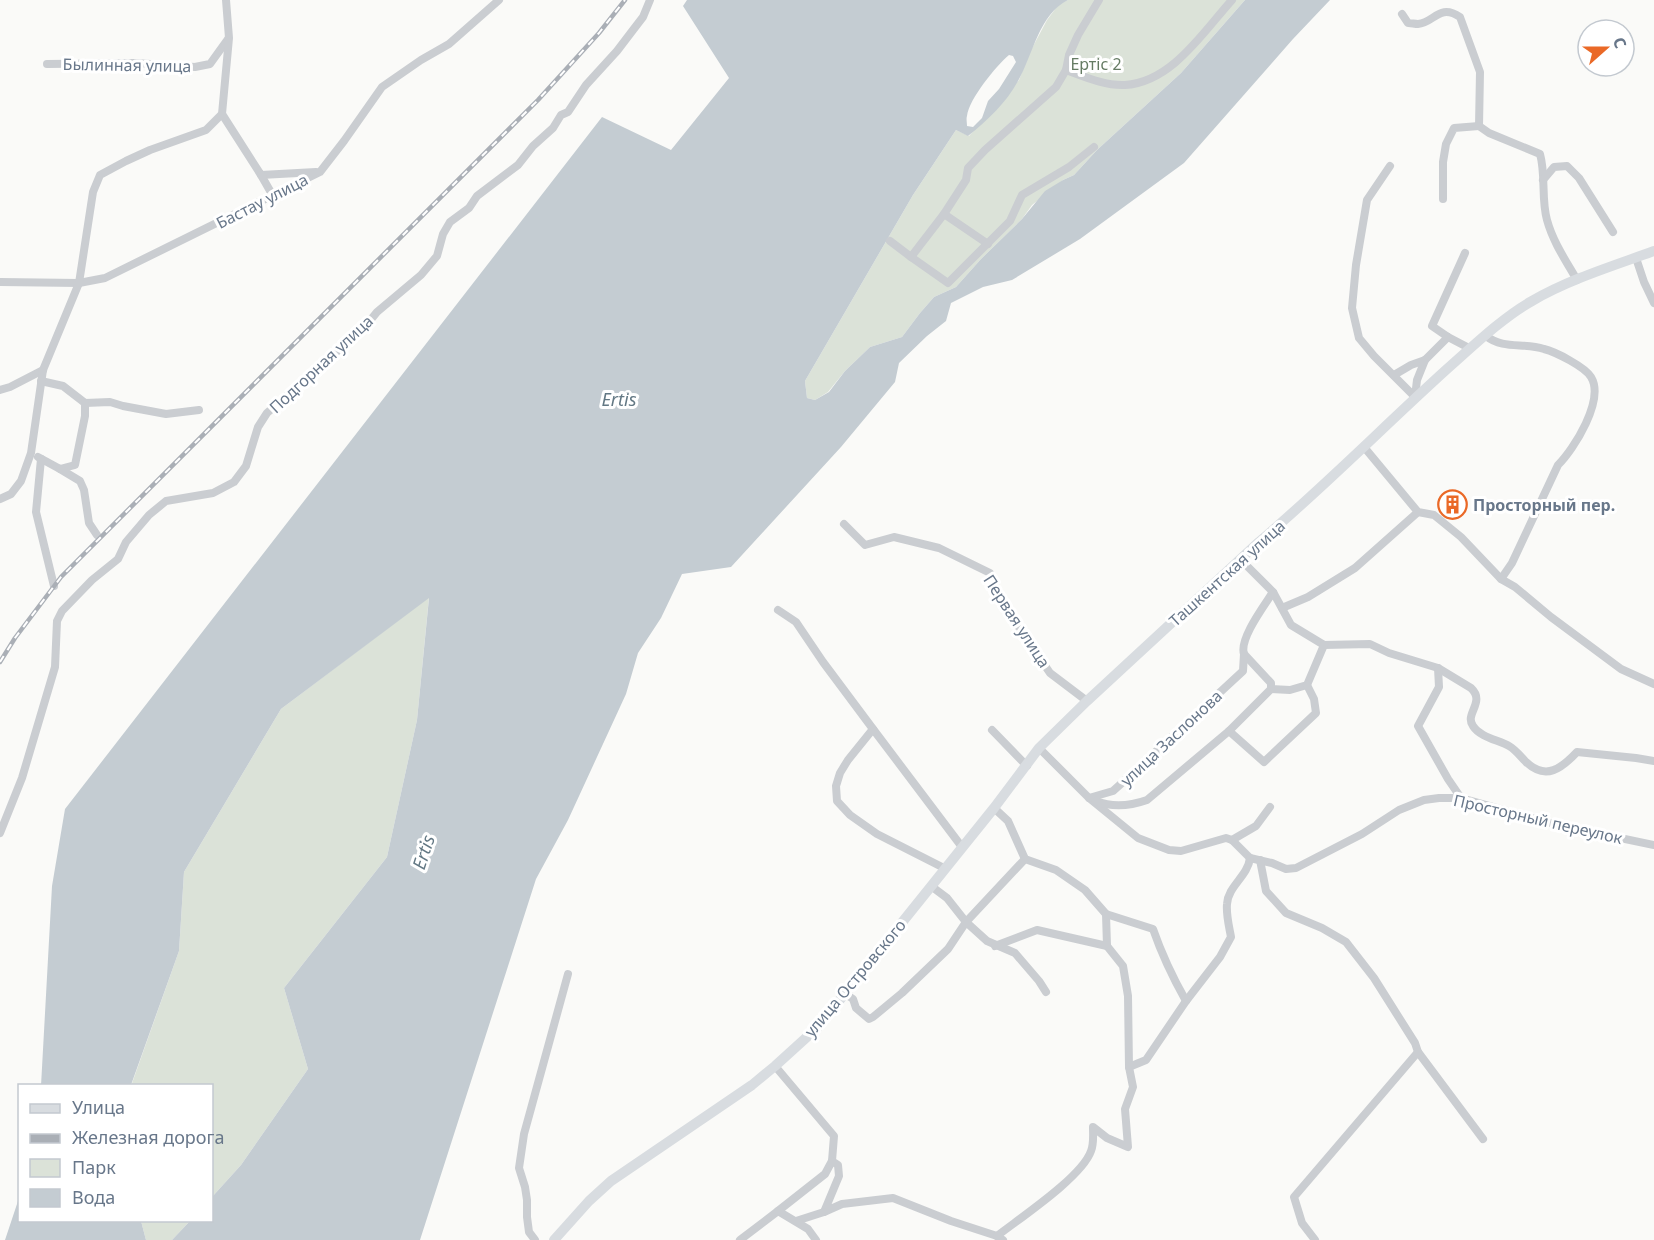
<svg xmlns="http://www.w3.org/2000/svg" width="1654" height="1240" viewBox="0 0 1654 1240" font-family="'Noto Sans',sans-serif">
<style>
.green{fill:#dbe2d8}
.water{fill:#c4ccd2;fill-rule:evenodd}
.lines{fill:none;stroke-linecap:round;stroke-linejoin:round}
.minor{stroke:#cacdd1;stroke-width:8}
.major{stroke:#d8dce0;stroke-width:10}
.rail-casing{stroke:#aaafb6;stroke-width:4.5}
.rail{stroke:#fff;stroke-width:2;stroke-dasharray:7;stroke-linecap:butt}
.labels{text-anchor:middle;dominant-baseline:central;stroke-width:6;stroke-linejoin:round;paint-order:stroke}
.park-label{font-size:16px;fill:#657b63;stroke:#fff}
.street-label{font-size:16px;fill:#68778a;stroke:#fff}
.poi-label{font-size:16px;font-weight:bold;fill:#68778a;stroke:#fff;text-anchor:start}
.water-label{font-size:18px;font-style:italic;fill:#637884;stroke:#fff}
</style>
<rect width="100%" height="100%" fill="#fafaf8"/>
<g class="green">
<polygon points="1068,0 1245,0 1181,73 1097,150 1074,175 1063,180 1032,205 1022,219 981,259 956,287 934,297 920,313 902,337 870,347 845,371 828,392 815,400 807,398 805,381 913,195 956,130 969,136 1019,80 1030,52 1047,20 1059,4"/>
<polygon points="429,597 417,720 387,857 284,988 308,1069 241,1165 212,1197 212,1086 131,1086 179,951 184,872 281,709"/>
<polygon points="141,1221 190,1221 172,1240 146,1240"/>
</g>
<g class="water">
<path d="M687,0h381c-29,14 -35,55 -50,81 -12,22 -30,39 -50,55l-12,-6 -43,65 -108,186 2,17 8,2 14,-8 16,-21 25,-24 32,-10 18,-24 14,-16 22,-10 25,-28 41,-40 23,-28 18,-11 11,-5 23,-25 84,-77 64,-73h85l-37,39 -109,124 -104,76 -68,41 -29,7 -32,16 -5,18 -19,15 -28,27 -4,19 -54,65 -110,120 -49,7 -21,44 -23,35 -12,41 -58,126 -32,59 -116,361h-248l18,-19 22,-1v-23l29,-32 67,-96 -24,-81 103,-131 30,-137 12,-122 -148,111 -97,163 -5,79 -48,134 -90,1 11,-200 13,-77 537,-692 69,33 58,-72 -46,-72zM1009,55l4,1 3,6 -17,27 -11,12 -6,17 -9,9 -6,-1c0,-4 -1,-7 0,-10 2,-17 29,-50 42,-61z"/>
<polygon points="19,1198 20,1220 141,1221 146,1240 5,1240"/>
</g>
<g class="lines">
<g class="minor">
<path d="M1402,14l6,9c3,0 7,1 10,1 16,-1 21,-21 42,-7l20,55 -1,54 10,7 51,21c6,21 1,45 7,66 6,22 19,41 30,60"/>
<polyline points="47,64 135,63 195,67 210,64 228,39"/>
<path d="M1066,70c19,7 39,16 59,15 47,-3 78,-53 107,-85"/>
<polyline points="222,114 261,175 316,172"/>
<polyline points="1390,166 1367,200 1356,265 1352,308 1359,338 1374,356 1415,397"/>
<polyline points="261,175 273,196"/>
<polyline points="1543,180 1554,167 1567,166 1579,178 1613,232"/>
<polyline points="1443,199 1443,162 1446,144 1454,128 1479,126"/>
<polyline points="944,214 988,244"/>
<polyline points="890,241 911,257 944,214 966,180 968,168 985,150 1056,87 1066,70 1069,55 1078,35 1099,0"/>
<polyline points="1465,253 1432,326 1448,337 1469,348"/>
<polyline points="911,257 948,283 1010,221 1022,195 1069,167 1094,147"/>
<polyline points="1636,258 1644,282 1654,303"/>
<polyline points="0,282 79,283 105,278 320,172 344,141 382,87 421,60 449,44 499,0"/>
<path d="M1486,336c18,14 37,6 58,13 12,3 41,18 47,28 14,23 -17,72 -33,88l-46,98 -11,16"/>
<polyline points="1394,375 1411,365 1425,360 1448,337"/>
<polyline points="41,381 63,386 85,403 110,402 123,406 166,414 199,410"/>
<polyline points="0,390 10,387 43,370"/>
<polyline points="1415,397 1417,380 1425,360"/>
<polyline points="1364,447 1418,512 1434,515 1461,537 1501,579 1515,587 1551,617 1621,669 1654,684"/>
<polyline points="38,457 60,469 75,465 85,416 85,403"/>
<polyline points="41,459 36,512 54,586"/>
<polyline points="60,469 80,481 84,490 89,523 97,535"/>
<polyline points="0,499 11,494 21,481 31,453 43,370 79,283 93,192 100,175 126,161 150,150 206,130 222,114 229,38 226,0"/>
<polyline points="844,524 865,545 894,537 939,548 990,573 1004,606 1050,673 1087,701"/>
<path d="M1241,560l32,32 18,33 33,20 46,-1 19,9 49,15 33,20c15,14 -7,26 2,38 7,11 25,14 36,20 7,4 12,11 17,16 20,19 36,6 51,-10l59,6 18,3"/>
<path d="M1273,592c-9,14 -34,47 -29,62l27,29v6l19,1 17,-5 17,-40"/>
<polyline points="1282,608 1308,597 1355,568 1418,512"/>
<polyline points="778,610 796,622 823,662 873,729 962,847"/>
<polyline points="1438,668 1439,687 1418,726 1448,779 1461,798"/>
<polyline points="873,729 848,760 840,773 836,786 837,801 850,815 877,834 944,868"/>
<polyline points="992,730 1027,766"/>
<polyline points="1229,731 1264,762 1316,713 1314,699 1307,685"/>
<polyline points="1039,748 1089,798 1138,838 1169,850 1181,851 1226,838 1232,840 1250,858 1272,863 1286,869 1296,868 1362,834 1399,810 1424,800 1439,798 1461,798 1558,825 1654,845"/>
<polyline points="1089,798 1113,791 1123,782 1243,671 1244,654"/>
<path d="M1096,801c17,7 34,5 51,-1l82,-69 42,-42"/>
<polyline points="994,808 1008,821 1025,859 1056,870 1085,890 1106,914 1107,946 1123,966 1128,996 1129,1067"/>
<polyline points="0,833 22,778 55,667 57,621 62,611 92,580 118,559 126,542 149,515 166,501 213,493 234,482 246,466 258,427 267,413 364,328 377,312 421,275 437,256 443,234 450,222 469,208 477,196 518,165 533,146 553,128 561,115 568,112 586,85 617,51 633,30 643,17 650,0"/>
<polyline points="1232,840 1256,826 1270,807"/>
<polyline points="1260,860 1266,891 1286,913 1322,928 1346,942 1374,978 1415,1043 1418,1052 1483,1139"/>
<polyline points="931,886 947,898 966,922 987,941 1015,953 1039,981 1046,992"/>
<path d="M1106,914l47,15c9,26 20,49 33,72"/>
<polyline points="995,946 1037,930 1107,946"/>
<polyline points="844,993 853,999 856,1008 869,1019 873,1017 902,993 948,949 966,922 1025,859"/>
<polyline points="775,1066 834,1136 832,1161 838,1165 839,1176 824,1212 842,1204 893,1198 951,1221 997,1236 1003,1240"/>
<polyline points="778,1211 825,1174 832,1161"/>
<polyline points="796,1221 824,1212"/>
<path d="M997,1236c23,-18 85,-59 94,-85 3,-7 2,-16 2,-24l14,11 21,9 -3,-38 8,-22 -4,-20 17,-7 40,-59 34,-44 11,-20c-2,-11 -5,-22 -4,-33 1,-18 21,-28 23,-46"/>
<polyline points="535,1240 529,1232 527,1217 527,1200 525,1187 519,1168 524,1134 568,974"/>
<polyline points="740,1240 778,1211 808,1229 816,1240"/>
<polyline points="1315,1240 1302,1223 1294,1197 1418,1052"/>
</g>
<path class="major" d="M554,1240l35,-39 22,-20 141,-96 23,-19 43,-39 176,-219 45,-60 48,-47 172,-159c65,-55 125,-116 188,-173 25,-22 56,-52 85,-68 38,-22 81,-35 122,-50"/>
<defs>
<polyline id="rail" points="0,662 15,638 61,577 538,100 599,33 625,0"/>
</defs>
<use href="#rail" class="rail-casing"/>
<use href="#rail" class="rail"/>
</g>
<defs>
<symbol id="building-ring" viewBox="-11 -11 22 22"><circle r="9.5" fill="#fff" stroke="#ea6927" stroke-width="1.5"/><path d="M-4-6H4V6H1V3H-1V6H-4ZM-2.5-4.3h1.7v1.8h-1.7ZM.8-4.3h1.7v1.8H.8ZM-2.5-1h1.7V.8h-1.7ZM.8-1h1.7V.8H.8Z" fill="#ea6927"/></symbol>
</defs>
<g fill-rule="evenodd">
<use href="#building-ring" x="1436" y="488" width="33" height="33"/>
</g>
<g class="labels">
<g class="park-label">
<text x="1096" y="64">Ертіс 2</text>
</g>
<g class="street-label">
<text transform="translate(127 65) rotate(1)">Былинная улица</text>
<text transform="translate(262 201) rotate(-27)">Бастау улица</text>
<text transform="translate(321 364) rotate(-43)">Подгорная улица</text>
<text transform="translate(1227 573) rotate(-42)">Ташкентская улица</text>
<text transform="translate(1017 621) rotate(57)">Первая улица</text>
<text transform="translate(1171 738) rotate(-43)">улица Заслонова</text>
<text transform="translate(1538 819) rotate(13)">Просторный переулок</text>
<text transform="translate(855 978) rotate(-50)">улица Островского</text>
</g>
<g class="poi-label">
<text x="1473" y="505">Просторный пер.</text>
</g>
<g class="water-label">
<text x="619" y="399">Ertis</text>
<text transform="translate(423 852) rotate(-72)">Ertis</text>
</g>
</g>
<rect x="18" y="1084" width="195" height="138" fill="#ffffff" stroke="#c3c9d0" stroke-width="1.5"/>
<rect x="30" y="1104" width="30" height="9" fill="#d8dce0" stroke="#c3c9d0" stroke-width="1.5"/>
<text x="72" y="1114" font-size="18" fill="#68778a">Улица</text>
<rect x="30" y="1134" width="30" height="9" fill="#aaafb6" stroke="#c3c9d0" stroke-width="1.5"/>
<text x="72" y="1144" font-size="18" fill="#68778a">Железная дорога</text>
<rect x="30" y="1159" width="30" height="18" fill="#dbe2d8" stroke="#c3c9d0" stroke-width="1.5"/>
<text x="72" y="1174" font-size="18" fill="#68778a">Парк</text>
<rect x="30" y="1189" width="30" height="18" fill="#c4ccd2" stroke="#c3c9d0" stroke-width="1.5"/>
<text x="72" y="1204" font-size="18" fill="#68778a">Вода</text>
<g transform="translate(1606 48) rotate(69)"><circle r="28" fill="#ffffff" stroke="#c3c9d0" stroke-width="1.5"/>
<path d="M0-4.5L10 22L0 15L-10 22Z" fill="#ea6927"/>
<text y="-9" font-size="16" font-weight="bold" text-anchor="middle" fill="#68778a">С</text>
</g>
</svg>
